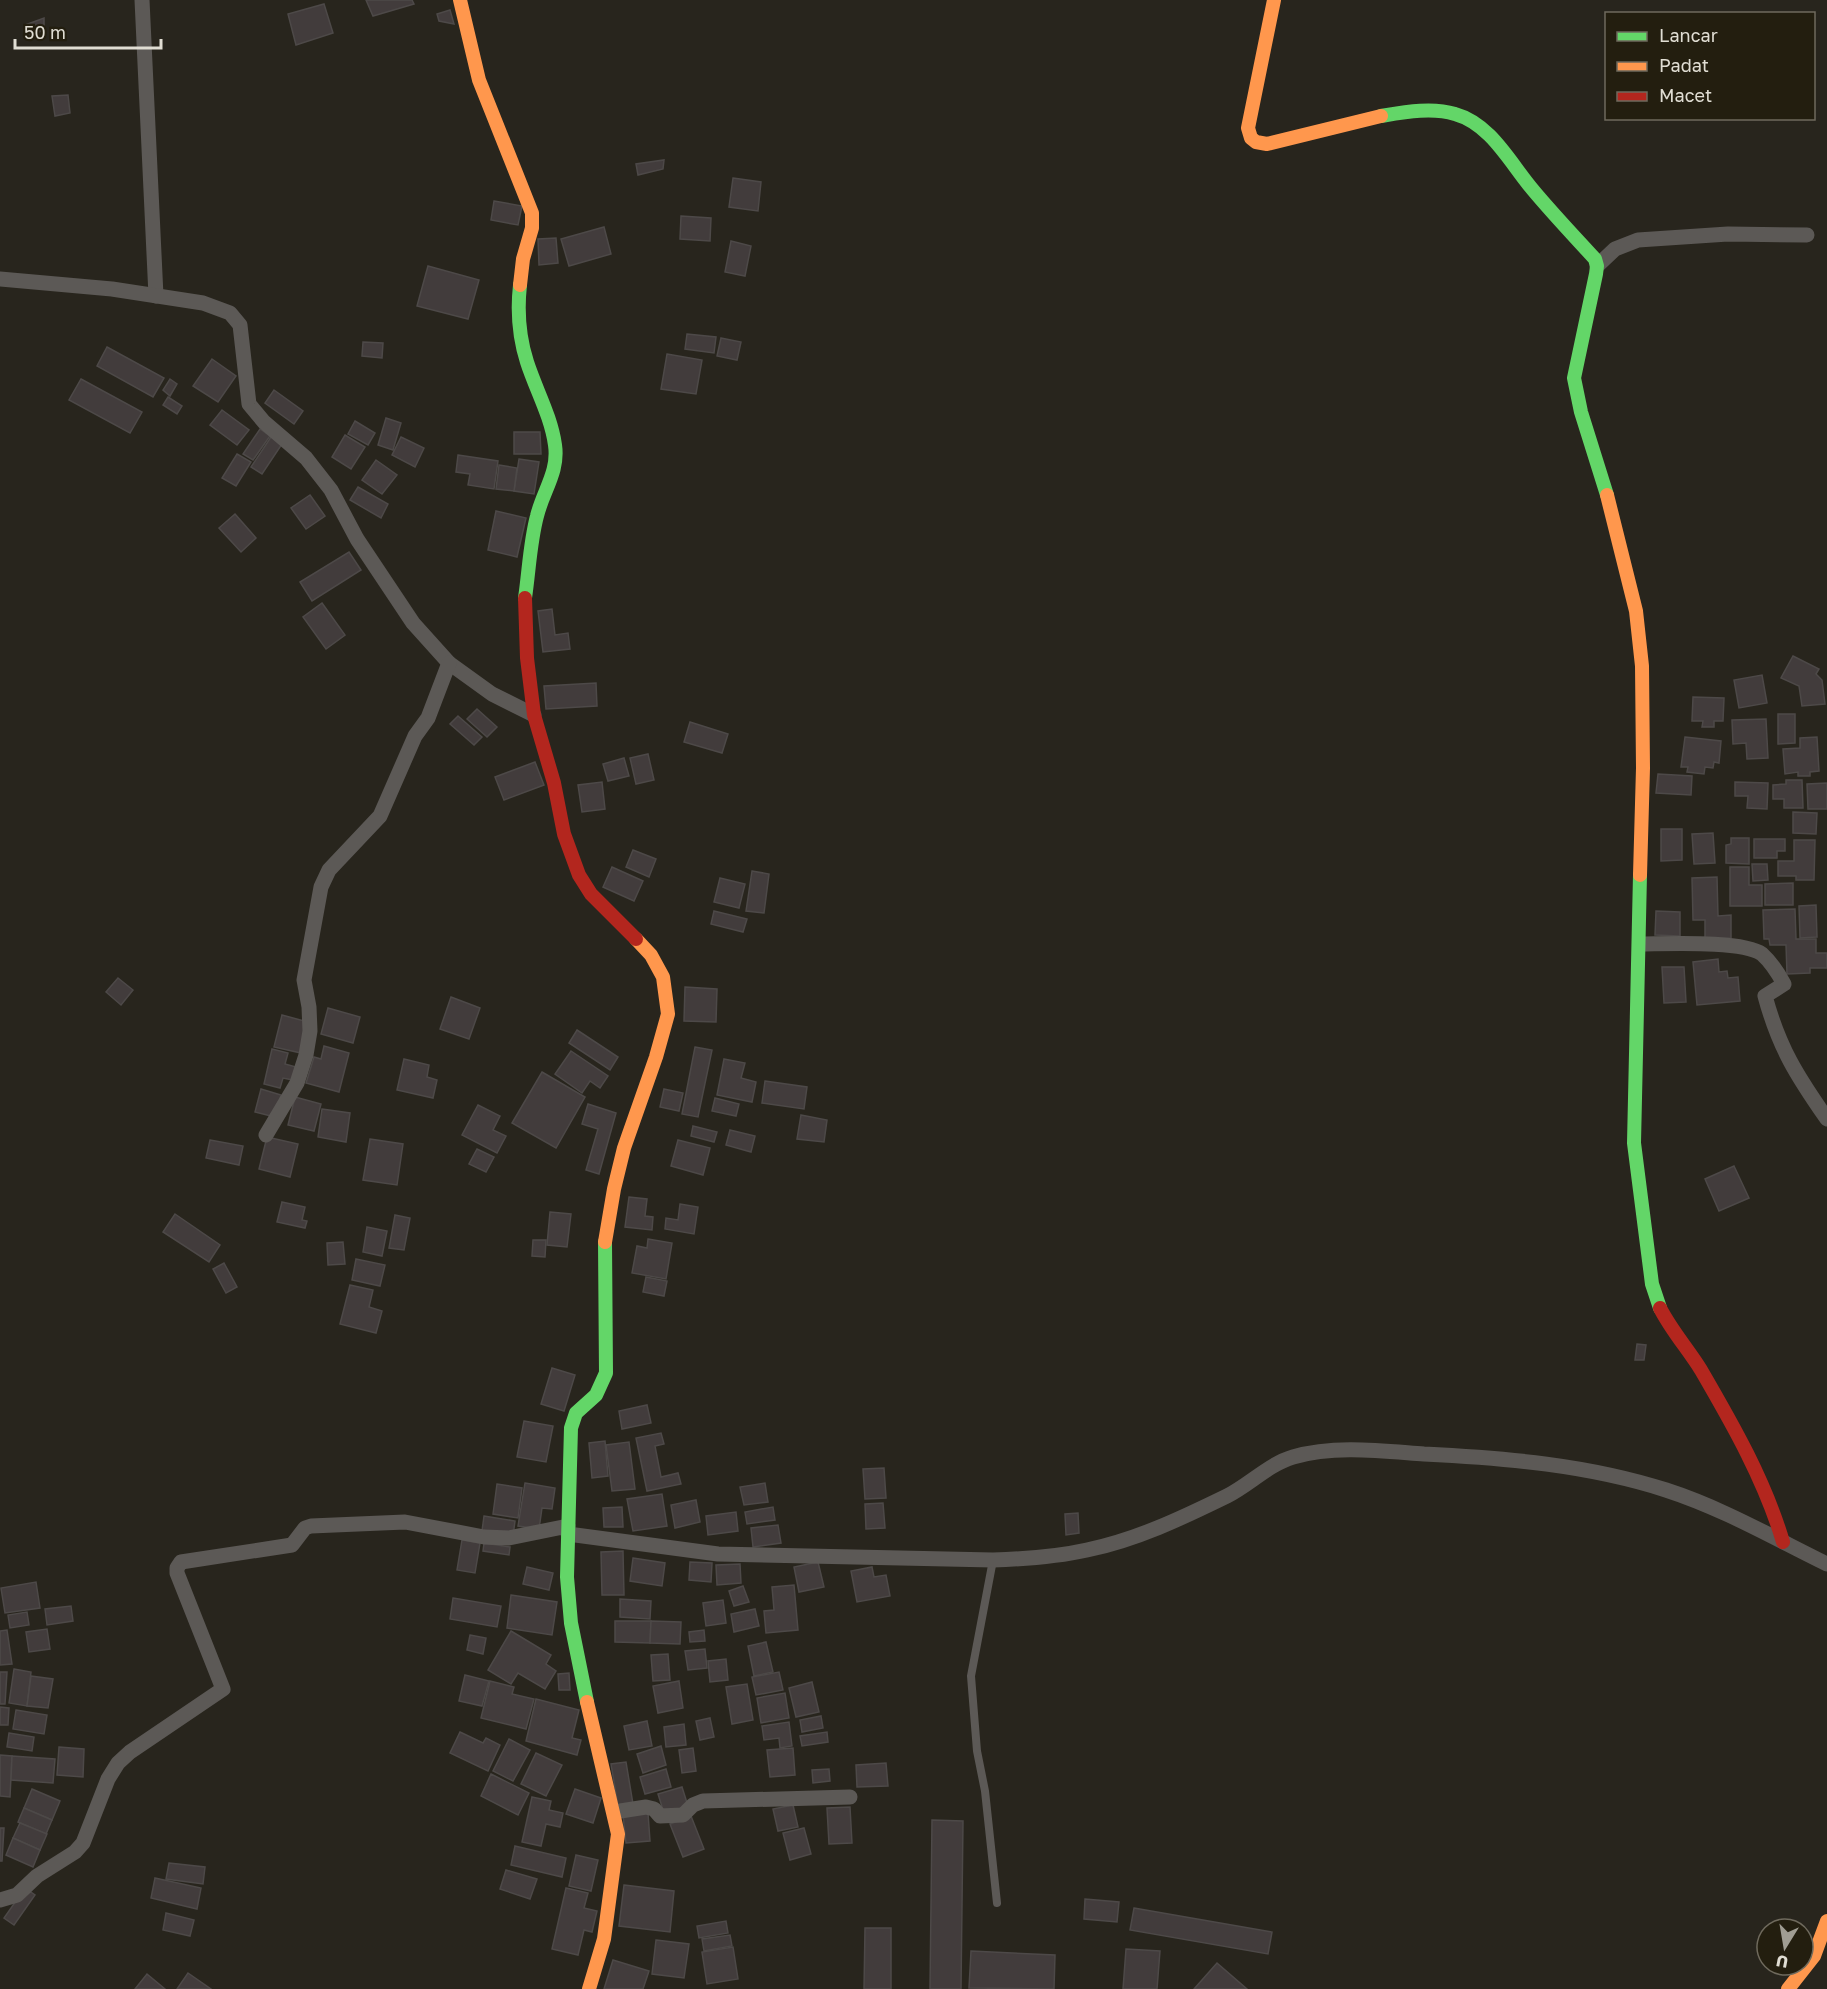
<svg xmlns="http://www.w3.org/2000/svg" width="1827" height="1989" viewBox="0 0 1827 1989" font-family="'Golos Text',sans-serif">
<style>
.building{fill:#423c3c;stroke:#4d4948;stroke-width:1.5}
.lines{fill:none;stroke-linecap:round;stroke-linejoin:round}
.lane{stroke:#5c5956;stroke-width:8}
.street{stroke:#5c5956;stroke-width:15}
.fast{stroke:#63d668;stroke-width:14}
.slow{stroke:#ff974d;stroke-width:14}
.jam{stroke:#b3261e;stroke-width:14}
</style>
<rect width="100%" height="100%" fill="#28251d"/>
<g class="building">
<polygon points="366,0 412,0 414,4 373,16"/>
<polygon points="324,4 333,33 296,45 288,14"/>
<polygon points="450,10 454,24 439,21 437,14"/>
<polygon points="44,18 44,30 29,36 25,25"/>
<polygon points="68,95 70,113 55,116 52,96"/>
<polygon points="664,160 663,169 638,175 636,164"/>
<polygon points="733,178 761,182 758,211 729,207"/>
<polygon points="494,201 522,206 518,225 491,220"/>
<polygon points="681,216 711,218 710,241 680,239"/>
<polygon points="604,227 611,254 569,266 561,239"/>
<polygon points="556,238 558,263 539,265 538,239"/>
<polygon points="731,241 751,246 745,276 725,272"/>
<polygon points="428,266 479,280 468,319 417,306"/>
<polygon points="687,334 716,337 714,353 685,349"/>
<polygon points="721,338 741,342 737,360 717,356"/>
<polygon points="363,342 383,343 382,358 362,356"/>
<polygon points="107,347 164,378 153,397 97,366"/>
<polygon points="667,354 702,360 696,394 661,389"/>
<polygon points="212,359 236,376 218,402 193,386"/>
<polygon points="81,379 142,412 130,433 69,400"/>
<polygon points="170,379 177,384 170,396 163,390"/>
<polygon points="274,390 303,411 294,424 265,403"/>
<polygon points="168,397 182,406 177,414 163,405"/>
<polygon points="222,410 249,430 237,445 210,425"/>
<polygon points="386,418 401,423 393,450 378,445"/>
<polygon points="355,421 375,433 368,445 348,434"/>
<polygon points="260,429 270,436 253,460 243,454"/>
<polygon points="514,432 540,432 541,454 514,454"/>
<polygon points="345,435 365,447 351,469 332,457"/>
<polygon points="271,437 282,444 262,474 251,467"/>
<polygon points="401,437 424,448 415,467 392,455"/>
<polygon points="237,454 251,462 236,486 222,478"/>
<polygon points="458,455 498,461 494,489 468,485 470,474 456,472"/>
<polygon points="519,459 539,462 534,494 514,491"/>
<polygon points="376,460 397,475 382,494 362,480"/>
<polygon points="499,465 517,468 514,491 496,489"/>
<polygon points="358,487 388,504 381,518 350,500"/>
<polygon points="310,495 325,516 306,529 291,508"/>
<polygon points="496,511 526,518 517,557 488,550"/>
<polygon points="235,514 256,538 241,552 219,528"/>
<polygon points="349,552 361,570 312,601 300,582"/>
<polygon points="322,603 345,635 326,649 303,617"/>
<polygon points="552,609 555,635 568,633 570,649 543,652 538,611"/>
<polygon points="1793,656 1819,669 1816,674 1822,680 1825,704 1802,706 1799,686 1781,678"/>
<polygon points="1762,675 1767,703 1739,708 1734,680"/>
<polygon points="596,683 597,706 546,709 544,686"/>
<polygon points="1693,697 1724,698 1723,721 1714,721 1714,727 1702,727 1703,721 1692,721"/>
<polygon points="477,709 497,727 487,737 467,719"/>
<polygon points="1778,714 1795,714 1795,743 1778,744"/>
<polygon points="458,716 482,737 474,745 450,724"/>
<polygon points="1766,719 1768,758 1747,759 1746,743 1733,744 1732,720"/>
<polygon points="690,722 728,734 722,753 684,742"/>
<polygon points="1685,737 1721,741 1719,763 1714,762 1713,768 1705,767 1704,774 1687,772 1688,767 1681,767"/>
<polygon points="1817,737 1819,771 1810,772 1810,776 1798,776 1798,772 1785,774 1783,749 1800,748 1800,738"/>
<polygon points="648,754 654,780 636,784 630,758"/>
<polygon points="624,758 629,776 608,781 603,764"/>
<polygon points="535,762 544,785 504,800 495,777"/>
<polygon points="1658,774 1692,776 1691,795 1656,793"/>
<polygon points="1786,780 1802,780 1803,808 1784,808 1784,799 1773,799 1773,785 1786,784"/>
<polygon points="602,782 605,809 582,812 578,785"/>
<polygon points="1735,782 1768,783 1767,809 1747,808 1748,796 1735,796"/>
<polygon points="1827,783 1827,809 1808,809 1807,784"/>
<polygon points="1793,812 1817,813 1816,834 1793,833"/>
<polygon points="1661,829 1682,829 1682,860 1661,861"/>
<polygon points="1713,833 1715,863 1694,864 1692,834"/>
<polygon points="1731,838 1749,838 1749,864 1726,863 1726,845 1731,844"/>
<polygon points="1754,839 1785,839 1785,851 1777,851 1777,858 1754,858"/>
<polygon points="1794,840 1815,840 1814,880 1796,880 1796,876 1778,876 1778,861 1794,861"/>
<polygon points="633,850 656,859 649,877 626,867"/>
<polygon points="1752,864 1767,864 1768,880 1753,881"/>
<polygon points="612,867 643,881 634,901 603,887"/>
<polygon points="1730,867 1749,867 1749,885 1762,885 1762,906 1730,906"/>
<polygon points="752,871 769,874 764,913 746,911"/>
<polygon points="1717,877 1718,916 1731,915 1731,938 1705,939 1705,920 1693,920 1692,878"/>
<polygon points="720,878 745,884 739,908 714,902"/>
<polygon points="1793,883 1793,905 1765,905 1765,884"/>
<polygon points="1816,905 1817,937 1800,938 1799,906"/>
<polygon points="1795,909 1796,939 1816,939 1816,953 1827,953 1827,968 1810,968 1810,973 1787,974 1786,945 1770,945 1769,939 1764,939 1763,910"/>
<polygon points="714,911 747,919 743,932 711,924"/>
<polygon points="1656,911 1680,912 1680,936 1655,935"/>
<polygon points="1718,959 1719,972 1727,971 1728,978 1738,977 1740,1001 1697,1005 1693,962"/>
<polygon points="1662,967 1684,967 1686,1002 1664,1003"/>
<polygon points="118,978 133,990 121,1005 106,992"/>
<polygon points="685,987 717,989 716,1022 684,1021"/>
<polygon points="451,997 480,1008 469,1039 440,1029"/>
<polygon points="328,1008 360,1017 353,1043 321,1034"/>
<polygon points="282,1015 308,1022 301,1053 274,1047"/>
<polygon points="577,1030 618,1057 610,1070 569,1043"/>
<polygon points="324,1046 349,1053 339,1092 306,1083 314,1057 321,1059"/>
<polygon points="695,1047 712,1050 698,1117 682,1114"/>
<polygon points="272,1049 288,1053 285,1064 296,1067 293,1080 283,1078 280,1088 264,1084"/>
<polygon points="571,1051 608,1076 600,1088 590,1081 582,1093 555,1074"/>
<polygon points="404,1059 429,1065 427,1077 437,1080 433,1098 397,1090"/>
<polygon points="724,1059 745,1063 741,1078 756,1082 752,1102 717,1095"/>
<polygon points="542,1072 585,1097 556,1148 512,1123"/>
<polygon points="765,1081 807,1087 804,1109 762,1103"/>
<polygon points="261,1089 281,1095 275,1117 255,1112"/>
<polygon points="664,1089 683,1093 679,1111 660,1107"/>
<polygon points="295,1097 321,1104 314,1131 288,1125"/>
<polygon points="715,1098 739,1104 736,1116 712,1111"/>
<polygon points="588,1104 616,1113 599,1174 586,1170 598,1129 582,1124"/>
<polygon points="478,1105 500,1116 493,1130 506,1136 497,1153 462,1135"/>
<polygon points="322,1109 350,1113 346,1142 318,1137"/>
<polygon points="801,1115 827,1120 824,1142 797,1139"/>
<polygon points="693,1126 717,1132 714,1142 691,1136"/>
<polygon points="730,1130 755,1136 751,1152 726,1145"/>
<polygon points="267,1137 298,1144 290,1177 259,1169"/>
<polygon points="370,1139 403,1144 397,1185 363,1180"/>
<polygon points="210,1140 243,1146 239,1165 206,1158"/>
<polygon points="678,1140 710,1148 703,1175 671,1166"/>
<polygon points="477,1149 494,1157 486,1172 469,1164"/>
<polygon points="1734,1166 1749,1198 1719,1211 1705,1179"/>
<polygon points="629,1197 647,1199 645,1216 653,1217 652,1230 625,1227"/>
<polygon points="282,1202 305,1207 302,1220 307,1221 305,1228 277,1222"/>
<polygon points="680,1204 698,1207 694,1234 665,1229 666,1218 678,1220"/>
<polygon points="550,1212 571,1214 567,1247 547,1245"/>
<polygon points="175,1214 220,1245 209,1262 163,1232"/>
<polygon points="395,1215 410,1218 404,1250 389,1248"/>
<polygon points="367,1227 387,1231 382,1256 363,1252"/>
<polygon points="648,1239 672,1243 666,1279 632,1273 637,1246 647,1248"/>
<polygon points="533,1240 546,1240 545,1257 532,1256"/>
<polygon points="343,1242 345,1264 328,1265 327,1243"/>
<polygon points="356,1259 385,1265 380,1286 352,1280"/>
<polygon points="224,1263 237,1287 226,1293 213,1269"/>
<polygon points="646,1277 667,1281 664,1296 643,1292"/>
<polygon points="350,1285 373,1290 369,1307 382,1311 376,1333 340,1324"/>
<polygon points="1637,1344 1646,1345 1644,1360 1635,1360"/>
<polygon points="552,1368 575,1375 564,1411 541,1404"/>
<polygon points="647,1405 651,1423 622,1429 619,1411"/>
<polygon points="524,1421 553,1426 546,1462 517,1457"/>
<polygon points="661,1433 664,1444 655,1446 661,1477 678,1473 681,1484 647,1491 636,1438"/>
<polygon points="605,1441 608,1476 592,1478 589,1443"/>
<polygon points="629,1442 635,1489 612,1491 606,1445"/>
<polygon points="884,1468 886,1498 865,1499 863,1469"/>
<polygon points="525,1483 555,1488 552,1509 542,1508 539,1529 518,1526"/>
<polygon points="765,1483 768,1502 744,1505 740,1487"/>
<polygon points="497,1484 522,1488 518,1518 493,1514"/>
<polygon points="662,1494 667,1526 633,1531 627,1499"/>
<polygon points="696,1500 700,1522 675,1528 671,1505"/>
<polygon points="883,1503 885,1528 866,1529 865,1504"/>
<polygon points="622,1507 623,1527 604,1527 603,1508"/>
<polygon points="773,1507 775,1520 747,1524 745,1512"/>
<polygon points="736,1512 738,1531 708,1535 706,1516"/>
<polygon points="1078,1513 1079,1533 1066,1535 1065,1514"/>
<polygon points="484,1516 515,1521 513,1536 482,1531"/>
<polygon points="778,1525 781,1543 753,1547 751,1528"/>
<polygon points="462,1540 480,1543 475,1573 457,1570"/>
<polygon points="484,1543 510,1547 509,1555 483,1551"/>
<polygon points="623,1551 624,1595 602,1595 601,1552"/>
<polygon points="633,1558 665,1563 662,1586 630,1581"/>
<polygon points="690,1562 712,1563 711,1582 689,1580"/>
<polygon points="818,1562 824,1587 799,1592 794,1567"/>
<polygon points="740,1564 741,1583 717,1585 716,1565"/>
<polygon points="527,1567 553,1573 549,1590 523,1584"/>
<polygon points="872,1567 874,1577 886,1575 890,1596 857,1602 851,1571"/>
<polygon points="36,1582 40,1608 5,1613 1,1588"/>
<polygon points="794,1585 798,1630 766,1633 764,1611 774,1610 772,1587"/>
<polygon points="743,1586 749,1602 734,1606 729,1591"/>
<polygon points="511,1595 557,1602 552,1635 507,1628"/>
<polygon points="453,1598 501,1606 497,1627 450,1619"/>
<polygon points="620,1599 651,1601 650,1619 620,1617"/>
<polygon points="723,1600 726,1623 706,1626 703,1603"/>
<polygon points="71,1606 73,1621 47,1625 45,1609"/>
<polygon points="755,1609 759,1626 734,1632 731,1614"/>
<polygon points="27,1612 29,1625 10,1628 8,1615"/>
<polygon points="615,1621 651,1621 650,1643 615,1642"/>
<polygon points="651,1621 681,1622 680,1644 650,1643"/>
<polygon points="47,1629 50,1649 29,1652 26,1632"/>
<polygon points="7,1630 12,1664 0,1665 0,1631"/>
<polygon points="704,1630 705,1641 690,1642 689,1632"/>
<polygon points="511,1631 551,1655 546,1664 556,1671 545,1689 518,1673 511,1684 488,1670"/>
<polygon points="470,1635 486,1638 483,1654 467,1650"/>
<polygon points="766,1642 773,1672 754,1676 748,1646"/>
<polygon points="705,1649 707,1668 688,1670 685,1651"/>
<polygon points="668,1654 670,1680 653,1681 651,1655"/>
<polygon points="726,1659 728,1680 710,1682 708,1661"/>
<polygon points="14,1669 31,1672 27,1706 9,1703"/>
<polygon points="0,1672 7,1672 5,1704 0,1704"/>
<polygon points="779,1672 783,1690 756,1695 752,1677"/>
<polygon points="569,1673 570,1690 559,1690 558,1674"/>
<polygon points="465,1675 489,1681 482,1706 459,1701"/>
<polygon points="31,1676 53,1679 48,1708 27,1706"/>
<polygon points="490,1681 514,1687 512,1694 534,1699 526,1729 481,1718"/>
<polygon points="679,1681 683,1708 658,1713 653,1686"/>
<polygon points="812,1682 819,1712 796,1717 789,1688"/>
<polygon points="747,1684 753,1720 732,1724 726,1687"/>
<polygon points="785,1693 789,1718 761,1723 757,1698"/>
<polygon points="536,1699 579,1710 572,1738 581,1740 577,1755 526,1741"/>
<polygon points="0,1707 9,1708 8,1725 0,1725"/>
<polygon points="16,1710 47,1715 44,1734 13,1729"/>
<polygon points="821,1716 823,1728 802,1732 800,1720"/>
<polygon points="710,1718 714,1737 700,1740 696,1721"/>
<polygon points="647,1721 652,1746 629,1750 624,1726"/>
<polygon points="789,1722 792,1746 780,1748 779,1738 764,1740 762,1726"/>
<polygon points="684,1724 686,1745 666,1747 664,1727"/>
<polygon points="460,1732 483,1743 486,1738 500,1745 488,1771 450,1753"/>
<polygon points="827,1732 828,1742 802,1746 800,1736"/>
<polygon points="9,1733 34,1737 32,1751 7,1747"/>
<polygon points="509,1739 530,1750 513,1781 493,1771"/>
<polygon points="661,1746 666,1765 643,1773 637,1754"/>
<polygon points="59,1747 84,1749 83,1777 57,1775"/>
<polygon points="693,1748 696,1771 682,1773 679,1750"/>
<polygon points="793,1748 795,1775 770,1777 767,1750"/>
<polygon points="536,1753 562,1765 546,1796 521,1784"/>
<polygon points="0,1755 12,1756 10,1797 0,1796"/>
<polygon points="12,1756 55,1759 53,1783 11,1780"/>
<polygon points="626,1762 633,1804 618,1806 611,1764"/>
<polygon points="886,1763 888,1786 857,1787 856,1765"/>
<polygon points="666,1769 671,1787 645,1794 640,1777"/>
<polygon points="829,1769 830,1781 813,1783 812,1770"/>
<polygon points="491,1774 529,1793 518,1815 481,1796"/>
<polygon points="682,1787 688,1806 664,1813 658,1794"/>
<polygon points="32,1789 60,1801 52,1820 24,1808"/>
<polygon points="575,1789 601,1798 593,1823 566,1814"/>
<polygon points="532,1797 551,1801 549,1810 563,1813 560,1827 546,1824 541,1846 522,1842"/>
<polygon points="793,1805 798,1827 778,1831 773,1809"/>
<polygon points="850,1807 852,1843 829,1844 827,1808"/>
<polygon points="24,1808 52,1820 46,1834 18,1822"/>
<polygon points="648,1813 650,1841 626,1843 623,1815"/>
<polygon points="691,1816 704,1849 683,1857 670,1824"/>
<polygon points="932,1820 963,1821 961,1989 930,1989"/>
<polygon points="20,1823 47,1834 40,1850 13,1838"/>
<polygon points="0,1828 4,1828 2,1861 0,1861"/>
<polygon points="804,1828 811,1854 790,1860 783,1833"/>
<polygon points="13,1838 40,1850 33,1867 6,1855"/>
<polygon points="515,1846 566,1858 562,1877 511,1865"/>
<polygon points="576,1855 598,1860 591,1891 569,1886"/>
<polygon points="169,1863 205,1867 203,1884 166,1879"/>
<polygon points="506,1870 537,1879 530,1899 500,1889"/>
<polygon points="155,1878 201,1888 197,1909 151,1898"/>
<polygon points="624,1885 674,1891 670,1932 619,1926"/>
<polygon points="25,1888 35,1895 14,1925 4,1918"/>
<polygon points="566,1888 588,1893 584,1908 597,1911 592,1932 584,1930 578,1955 552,1949"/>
<polygon points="1085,1899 1119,1902 1117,1922 1084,1919"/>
<polygon points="1134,1908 1272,1932 1268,1954 1130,1930"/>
<polygon points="166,1913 194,1920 190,1936 163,1930"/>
<polygon points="726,1921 728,1933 699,1938 697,1926"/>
<polygon points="865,1928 891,1928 891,1989 864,1989"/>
<polygon points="730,1935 732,1946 704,1951 702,1939"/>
<polygon points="656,1940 689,1944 684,1978 652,1974"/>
<polygon points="733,1947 738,1979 707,1984 702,1952"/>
<polygon points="1126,1949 1160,1951 1157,1989 1123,1989"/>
<polygon points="971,1951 1055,1955 1054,1989 969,1988"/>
<polygon points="613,1960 649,1971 643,1989 604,1989"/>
<polygon points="1217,1963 1247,1989 1194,1989"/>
<polygon points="188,1973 211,1989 177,1989"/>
<polygon points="147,1974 165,1989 135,1989"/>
</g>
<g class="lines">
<polyline class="lane" points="993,1560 971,1676 977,1751 985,1791 997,1903"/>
<g class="street">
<polyline points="142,0 156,296"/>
<polyline points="1597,266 1615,249 1638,240 1728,234 1807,235"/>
<polyline points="0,279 112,289 203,303 230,313 240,325 249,404 264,422 306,458 331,490 357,539 413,623 449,663 492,694 534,715"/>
<path d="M1640,944c25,0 103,-4 122,10 10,9 16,19 22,30l-19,12c14,52 32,80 62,123"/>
<polyline points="266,1135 297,1083 306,1055 310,1031 309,1007 304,980 321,887 329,870 380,816 415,736 428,718 449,663"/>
<path d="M568,1534l150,20 275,6c31,-1 63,-3 94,-10 49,-10 95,-32 140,-54 22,-11 42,-32 66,-39 42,-12 89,-6 131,-3 82,4 164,11 242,36 56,18 108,48 161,74"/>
<polyline points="614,1812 646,1807 654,1809 660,1816 683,1815 693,1805 703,1801 850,1797"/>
<polyline points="0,1900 17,1895 37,1876 75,1852 83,1843 108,1779 118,1763 130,1752 223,1689 177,1573 177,1568 181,1562 292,1545 305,1528 311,1526 405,1522 484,1537 509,1538 568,1526"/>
</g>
<g class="fast">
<path d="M1381,116c24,-4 51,-9 74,-2 36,10 55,49 78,76 20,24 41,46 62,69l2,7 -1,8 -22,104 7,34 26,83"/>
<path d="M520,285c-3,27 -1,52 7,77 9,28 24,54 28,83 4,27 -12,46 -18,71 -7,26 -8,55 -12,82"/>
<polyline points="1640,875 1634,1143 1652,1284 1660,1308"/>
<polyline points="587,1702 571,1623 567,1577 571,1428 576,1413 596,1395 606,1373 605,1242"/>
</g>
<g class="slow">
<polyline points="460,0 479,80 532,213 532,228 523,259 520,285"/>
<polyline points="1274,0 1248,128 1251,138 1256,142 1267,144 1381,116"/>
<polyline points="1607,495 1636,611 1642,666 1643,768 1640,875"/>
<polyline points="605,1242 614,1189 624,1148 656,1057 668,1014 663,977 651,955 636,939"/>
<polyline points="587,1702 618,1834 604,1939 589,1989"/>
<polyline points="1788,1989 1814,1956 1827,1921"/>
</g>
<g class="jam">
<polyline points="525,598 527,658 534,715 554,783 564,834 579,875 591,894 636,939"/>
<path d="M1660,1308c11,22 28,41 41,62 32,55 64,111 82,172"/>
</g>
</g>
<rect x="1605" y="12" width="210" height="108" fill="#231e0f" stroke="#6f6a5d" stroke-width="1.5"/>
<rect x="1617" y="32" width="30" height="9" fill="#63d668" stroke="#6f6a5d" stroke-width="1.5"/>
<text x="1659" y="42" font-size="18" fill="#e0ddd3">Lancar</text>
<rect x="1617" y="62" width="30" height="9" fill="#ff974d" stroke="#6f6a5d" stroke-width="1.5"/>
<text x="1659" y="72" font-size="18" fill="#e0ddd3">Padat</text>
<rect x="1617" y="92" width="30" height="9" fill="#b3261e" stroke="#6f6a5d" stroke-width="1.5"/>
<text x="1659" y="102" font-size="18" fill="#e0ddd3">Macet</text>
<g transform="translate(1785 1947) rotate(191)"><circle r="28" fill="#231e0f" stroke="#6f6a5d" stroke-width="1.5"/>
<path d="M0-4.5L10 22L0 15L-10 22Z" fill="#a09d93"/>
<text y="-9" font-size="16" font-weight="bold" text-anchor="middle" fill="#e0ddd3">U</text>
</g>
<path d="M15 39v9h146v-9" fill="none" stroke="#e0ddd3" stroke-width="3"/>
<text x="24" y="39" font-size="18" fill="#e0ddd3" stroke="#231e0f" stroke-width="4.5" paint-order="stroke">50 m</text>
</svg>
